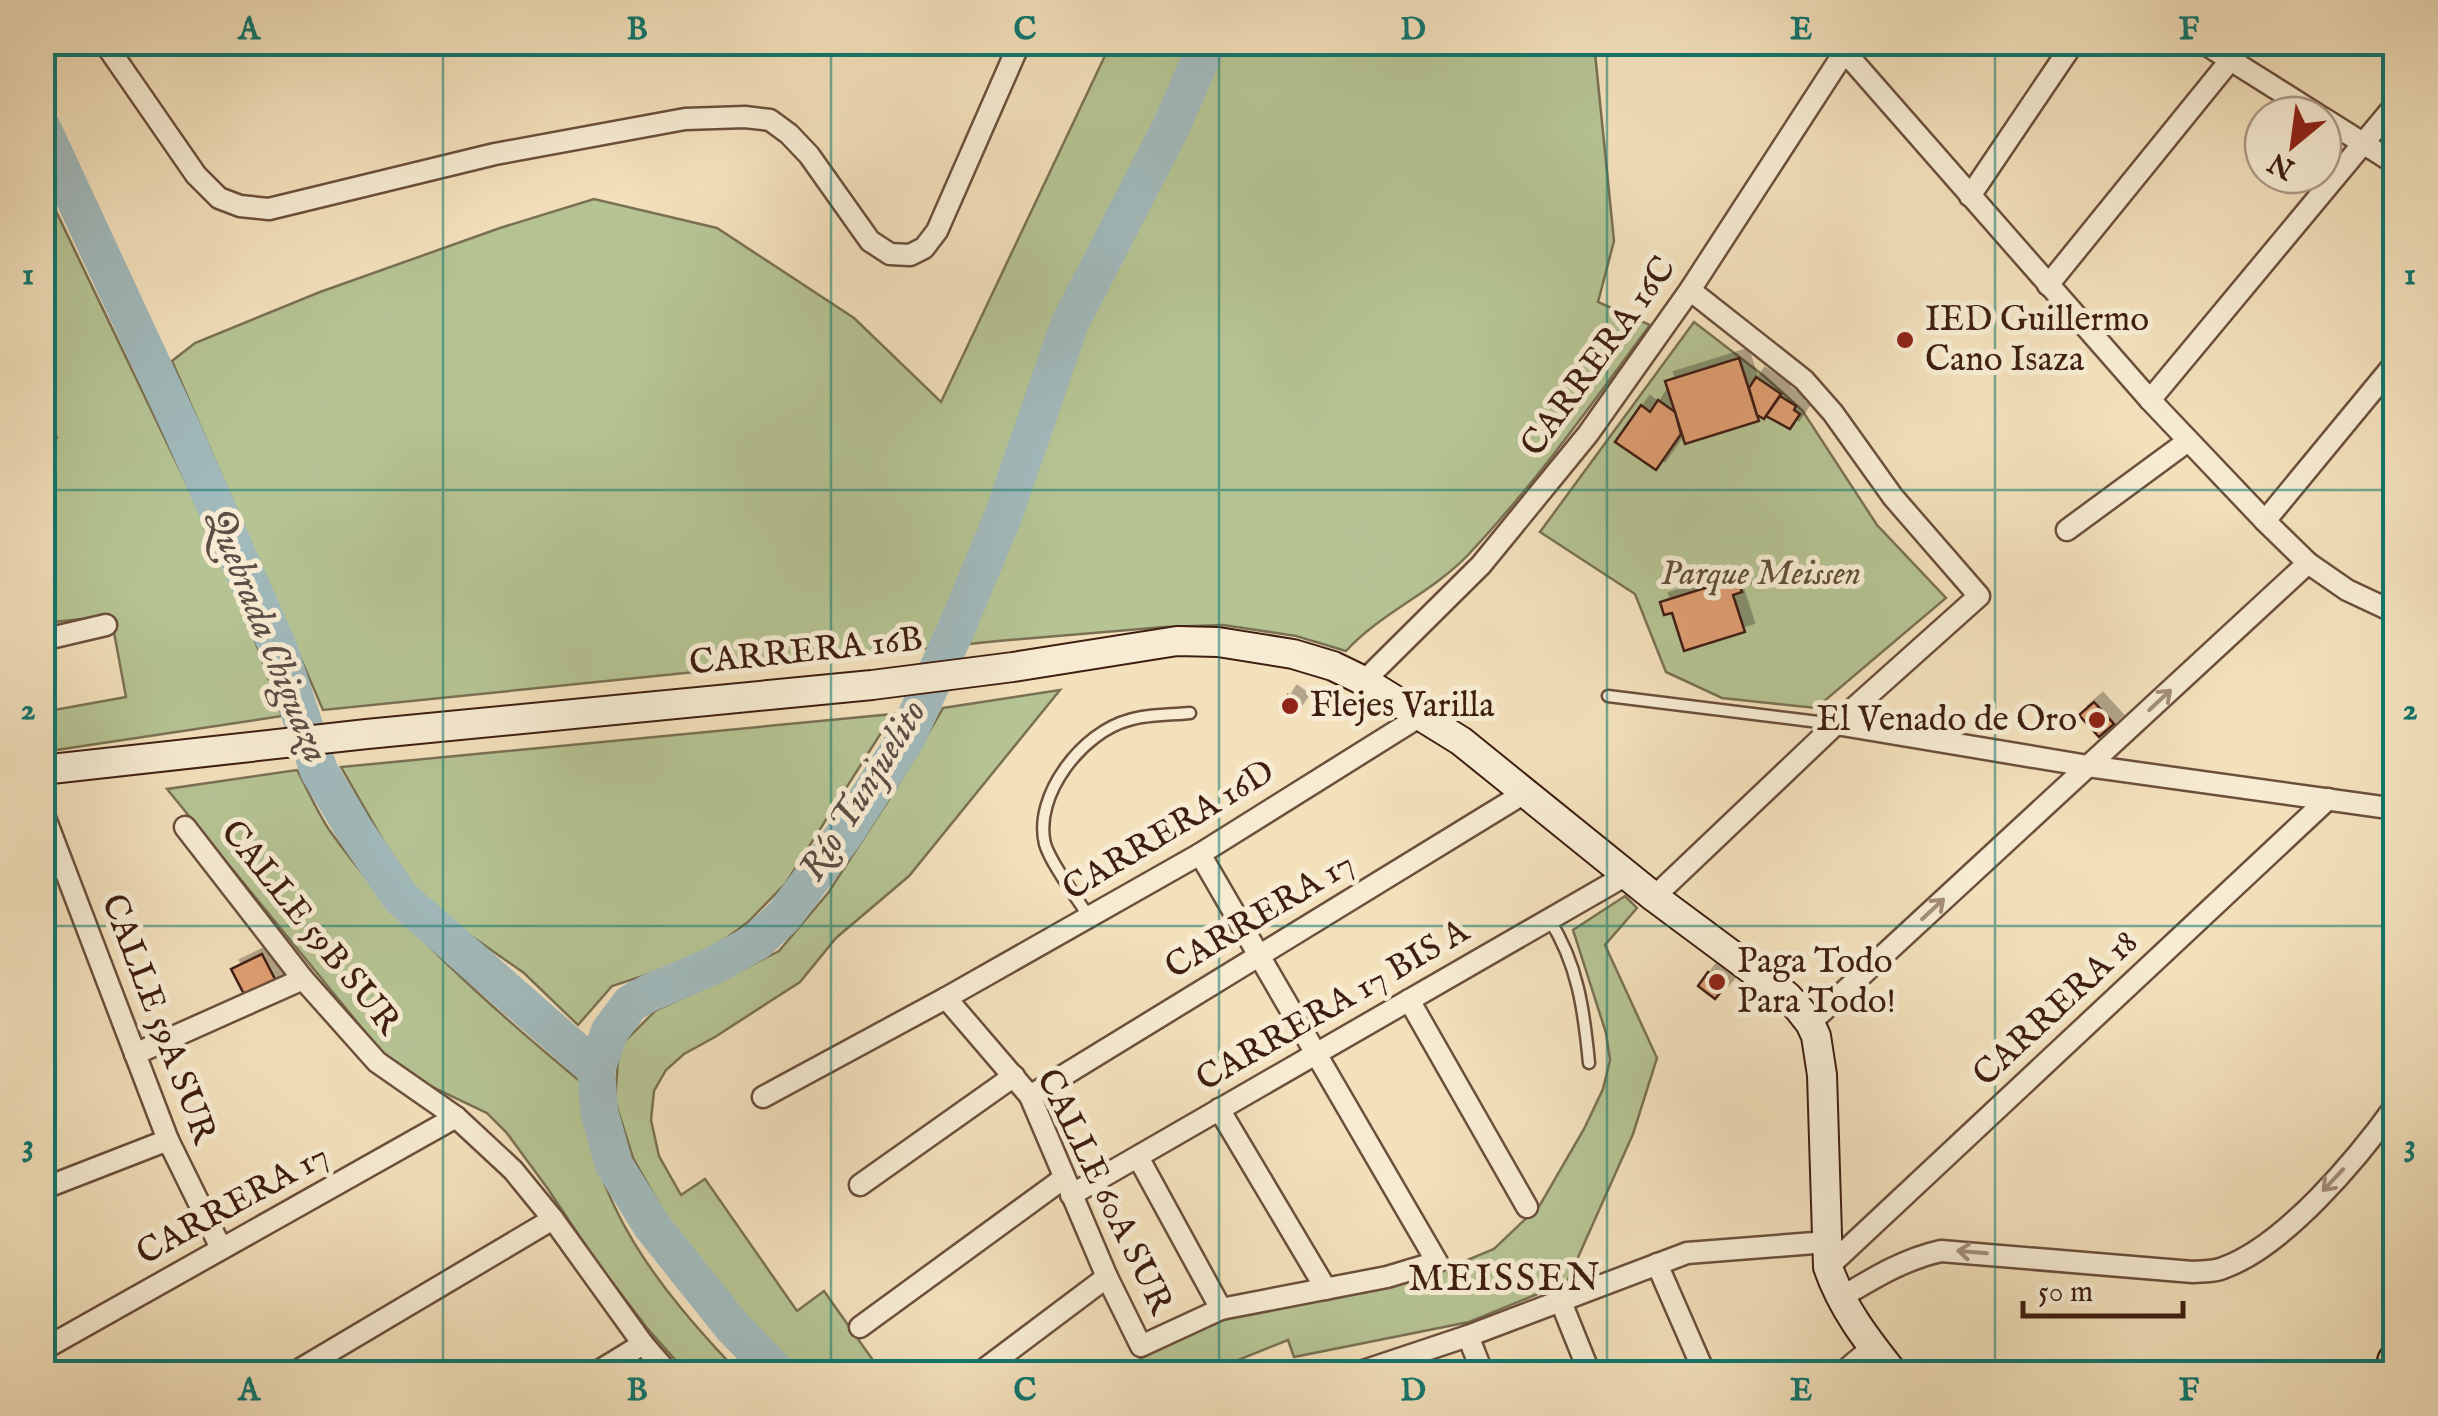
<svg xmlns="http://www.w3.org/2000/svg" width="2438" height="1416" viewBox="0 0 2438 1416" font-family="'IM FELL English',serif">
<style>
.green{fill:#b6c494;stroke:#7a7153;stroke-width:2.5}
.lines{fill:none;stroke-linecap:round;stroke-linejoin:round}
.river{stroke:#a1babc;stroke-width:38}
.building{fill:#e19f73;stroke:#3f1e12;stroke-width:2.5;filter:url(#shadow)}
.lane-casing{stroke:#6c4f3c;stroke-width:15}
.street-casing{stroke:#6c4f3c;stroke-width:25}
.secondary-casing{stroke:#3f1e12;stroke-width:32}
.highway-casing{stroke:#3f1e12;stroke-width:40}
.lane{stroke:#f7ecd3;stroke-width:10}
.street{stroke:#f7ecd3;stroke-width:20}
.secondary{stroke:#f7ecd3;stroke-width:28}
.highway{stroke:#f3e1bc;stroke-width:35}
.oneway{stroke:#a48f7c}
.grid{fill:none;stroke:#0f766e;stroke-width:2.5;stroke-opacity:0.55}
.poi-dot{fill:#8f2418;stroke:#f7ecd3;stroke-width:4}
.labels{text-anchor:middle;dominant-baseline:central;stroke-width:10;stroke-linejoin:round;paint-order:stroke}
.poi-label{font-size:35px;fill:#3f1e12;stroke:#f7ecd3;text-anchor:start}
.street-label{font-size:35px;fill:#3f1e12;stroke:#f7ecd3}
.park-label{font-size:35px;font-style:italic;fill:#635039;stroke:#f7ecd3}
.water-label{font-size:38px;font-style:italic;fill:#5c4d45;stroke:#f7ecd3}
.neighbourhood-label{font-size:38px;letter-spacing:2.5px;fill:#3f1e12;stroke:#f7ecd3}
.neatline{fill:none;stroke:#0f766e;stroke-width:4}
.grid-label{font-size:32px;text-anchor:middle;font-weight:bold;fill:#0f766e}
</style>
<defs>
<filter id="shadow"><feDropShadow dx="9" dy="-9" stdDeviation="0" flood-color="#0004"/></filter>
</defs>
<rect width="100%" height="100%" fill="#f3e1bc"/>
<filter id="stains"><feTurbulence type="fractalNoise" baseFrequency=".002" numOctaves="4"/><feColorMatrix values="0 0 0 0 .2 0 0 0 0 .09 0 0 0 0 .02 0 0 0 .5 -.17"/></filter>
<radialGradient id="worn" r=".72"><stop offset=".6" stop-color="#630" stop-opacity="0"/><stop offset="1" stop-color="#630" stop-opacity=".3"/></radialGradient>
<g class="green">
<path d="M1111,43h483l20,198 -16,61 52,23c-58,79 -115,159 -183,231 -36,37 -86,57 -121,95l-50,-15 -73,-11 -59,2 -166,14 -675,69 -151,-349 23,-18 125,-51 180,-64 94,-29 123,29 137,90 87,84z"/>
<polygon points="42,182 236,587 282,716 43,752 43,712 126,697 111,616 43,623 43,445 57,438 43,402"/>
<polygon points="1694,322 1764,376 1802,410 1877,525 1946,598 1816,708 1722,698 1666,672 1635,594 1540,532"/>
<polygon points="1060,690 909,876 836,938 800,982 715,1037 684,1054 666,1070 654,1091 651,1120 659,1156 681,1195 705,1179 797,1311 824,1291 882,1373 799,1373 746,1317 668,1220 633,1158 615,1101 619,1047 656,1010 720,981 779,951 828,893 893,793 943,708"/>
<polygon points="893,714 786,883 748,922 701,957 612,986 578,1025 524,973 450,921 408,884 341,767"/>
<path d="M297,770c11,20 20,42 33,61 66,93 164,179 252,252 7,120 78,207 157,290h-52l-40,-45 -51,-67 -48,-72 -42,-57 -19,-19 -82,-39 -22,-20 -216,-265z"/>
<polygon points="1625,896 1637,908 1605,945 1657,1058 1633,1134 1567,1282 1469,1322 1294,1357 1288,1340 1206,1373 1111,1374 1210,1323 1299,1301 1388,1285 1441,1271 1494,1249 1540,1205 1584,1129 1603,1089 1610,1060 1606,1033 1573,930"/>
</g>
<g class="lines">
<g class="river">
<polyline points="42,128 180,425 279,650 319,771 355,831 401,898 596,1069"/>
<polyline points="778,1374 731,1325 652,1226 614,1165 599,1111 596,1069 610,1031 631,1003 649,993 713,966 756,942 784,916 844,835 906,739 954,634 1004,514 1069,325 1172,125 1208,42"/>
</g>
</g>
<g class="building">
<polygon points="1739,358 1759,421 1685,444 1665,381"/>
<polygon points="1756,377 1781,394 1764,419 1757,415 1749,388"/>
<polygon points="1780,396 1796,406 1794,410 1800,414 1790,429 1766,416"/>
<polygon points="1658,400 1675,412 1681,434 1656,470 1615,442 1641,405 1650,412"/>
<polygon points="1737,578 1742,592 1733,595 1745,632 1684,651 1672,613 1664,615 1660,602"/>
<polygon points="1288,695 1300,703 1291,716 1280,708"/>
<polygon points="2094,702 2114,724 2099,737 2079,715"/>
<polygon points="262,954 276,981 245,996 231,969"/>
<polygon points="1708,972 1726,986 1715,999 1698,986"/>
</g>
<g class="lines">
<defs>
<g id="lane">
<polyline points="1608,696 1835,724"/>
<path d="M1089,917c-12,-19 -38,-53 -44,-73 -12,-49 38,-112 84,-124 19,-6 42,-5 61,-7"/>
<path d="M1549,919c29,45 35,92 40,144"/>
</g>
<g id="street">
<polyline points="104,42 196,175 219,198 240,206 269,209 495,154 685,119 745,117 770,120 789,134 809,155 870,241 890,254 910,255 924,248 937,231 1020,42"/>
<polyline points="2202,42 2318,115"/>
<polyline points="1837,43 2150,400 2265,521 2308,563 2347,590 2396,613"/>
<polyline points="2323,118 2396,164"/>
<polyline points="1970,196 2074,42"/>
<polyline points="2048,285 2245,42"/>
<polyline points="2150,400 2396,104"/>
<polyline points="2265,521 2396,362"/>
<polyline points="2067,530 2188,441"/>
<polyline points="42,640 106,625"/>
<polyline points="1364,681 1481,565 1588,434 1690,290 1851,42"/>
<polyline points="1836,724 2088,766 2396,809"/>
<polyline points="42,810 168,1140 221,1248"/>
<polyline points="185,827 303,979 377,1062 456,1117 513,1170 553,1219 643,1344 669,1374"/>
<polyline points="1654,897 1836,724 1979,596 1893,497 1833,413 1804,380 1690,290"/>
<polyline points="946,998 1200,854 1422,715"/>
<polyline points="1409,1000 1527,1207"/>
<polyline points="1810,1023 2308,563"/>
<polyline points="135,1054 303,979"/>
<polyline points="1030,1096 1526,792"/>
<polyline points="763,1097 946,998 1030,1096 1107,1277 1141,1346 1221,1309 1387,1277 1437,1262 1200,854"/>
<polyline points="1219,1109 1326,1289"/>
<polyline points="1138,1157 1221,1309"/>
<polyline points="860,1185 1014,1076"/>
<polyline points="42,1189 168,1140"/>
<polyline points="1071,1195 1628,874"/>
<polyline points="1657,1264 1705,1374"/>
<polyline points="1828,1267 2328,799"/>
<path d="M1840,1298c32,-19 64,-39 101,-47l252,21c10,-1 21,0 30,-4 62,-22 135,-110 173,-163"/>
<polyline points="1561,1302 1590,1374"/>
<polyline points="860,1327 1064,1178"/>
<polyline points="1468,1336 1483,1374"/>
<polyline points="42,1350 456,1117"/>
<polyline points="292,1374 553,1219"/>
<polyline points="594,1374 643,1344"/>
<polyline points="978,1374 1107,1277"/>
<polyline points="1354,1374 1468,1336 1687,1253 1827,1242"/>
<polyline points="1841,1374 1873,1347"/>
</g>
<path id="secondary" d="M42,770l325,-36 505,-49 141,-18 164,-26 41,1 75,12 40,12 31,15 97,60 193,156 133,99 12,13 11,14 6,13 6,39 6,192c14,41 39,73 66,107"/>
<polyline id="highway" points="2393,1374 2396,1361"/>
</defs>
<use href="#lane" class="lane-casing"/>
<use href="#street" class="street-casing"/>
<use href="#secondary" class="secondary-casing"/>
<use href="#highway" class="highway-casing"/>
<use href="#lane" class="lane"/>
<use href="#street" class="street"/>
<use href="#secondary" class="secondary"/>
<use href="#highway" class="highway"/>
</g>
<defs><path id="oneway-shaft" d="M-6 0H5M1.5-3L5.5 0L1.5 3" fill="none" stroke-width="1.6" stroke-linecap="round" stroke-linejoin="round" transform="scale(2.5)"/></defs>
<g class="oneway">
<use href="#oneway-shaft" transform="translate(2160 700) rotate(-43)"/>
<use href="#oneway-shaft" transform="translate(1933 909) rotate(-43)"/>
<use href="#oneway-shaft" transform="translate(2333 1180) rotate(133)"/>
<use href="#oneway-shaft" transform="translate(1972 1252) rotate(-175)"/>
</g>
<path class="grid" d="M443,42v1332M831,42v1332M1219,42v1332M1607,42v1332M1995,42v1332M42,490h2354M42,926h2354"/>
<g class="poi-dot">
<circle cx="1905" cy="340" r="10"/>
<circle cx="1290" cy="706" r="10"/>
<circle cx="2097" cy="720" r="10"/>
<circle cx="1717" cy="982" r="10"/>
</g>
<g class="labels">
<g class="poi-label">
<text x="1925" y="320">IED Guillermo<tspan x="1925" dy="40">Cano Isaza</tspan></text>
<text x="1310" y="706">Flejes Varilla</text>
<text x="2077" y="720" text-anchor="end">El Venado de Oro</text>
<text x="1737" y="962">Paga Todo<tspan x="1737" dy="40">Para Todo!</tspan></text>
</g>
<g class="street-label">
<text transform="translate(1599 357) rotate(-54)">CARRERA 16C</text>
<text transform="translate(806 652) rotate(-6)">CARRERA 16B</text>
<text transform="translate(1169 831) rotate(-31)">CARRERA 16D</text>
<text transform="translate(1260 916) rotate(-31)">CARRERA 17</text>
<text transform="translate(310 928) rotate(51)">CALLE 59B SUR</text>
<text transform="translate(1333 1006) rotate(-30)">CARRERA 17 BIS A</text>
<text transform="translate(2056 1009) rotate(-43)">CARRERA 18</text>
<text transform="translate(158 1019) rotate(69)">CALLE 59A SUR</text>
<text transform="translate(1104 1192) rotate(64)">CALLE 60A SUR</text>
<text transform="translate(233 1205) rotate(-29)">CARRERA 17</text>
</g>
<g class="park-label">
<text x="1761" y="574">Parque Meissen</text>
</g>
<g class="water-label">
<text transform="translate(266 636) rotate(68)">Quebrada Chiguaza</text>
<text transform="translate(864 791) rotate(-58)">Río Tunjuelito</text>
</g>
<g class="neighbourhood-label">
<text x="1505" y="1280">MEISSEN</text>
</g>
</g>
<rect width="2438" height="1416" fill="none" stroke="#f3e1bc" stroke-width="110"/>
<g transform="translate(2293 145) rotate(209)"><circle r="48" fill="#f7ecd3" stroke="#ad9a86" stroke-width="2.5"/>
<path d="M0-8L18 38L0 25L-18 38Z" fill="#8f2418"/>
<text y="-15" font-size="28" font-weight="bold" text-anchor="middle" fill="#3f1e12">N</text>
</g>
<path d="M2023 1301v15h160v-15" fill="none" stroke="#3f1e12" stroke-width="5"/>
<text x="2038" y="1301" font-size="30" fill="#3f1e12" stroke="#f7ecd3" stroke-width="8" paint-order="stroke">50 m</text>
<rect x="55" y="55" width="2328" height="1306" class="neatline"/>
<g class="grid-label">
<text x="249" y="39">A</text>
<text x="637" y="39">B</text>
<text x="1025" y="39">C</text>
<text x="1413" y="39">D</text>
<text x="1801" y="39">E</text>
<text x="2189" y="39">F</text>
<text x="28" y="284">1</text>
<text x="2410" y="284">1</text>
<text x="28" y="719">2</text>
<text x="2410" y="719">2</text>
<text x="28" y="1155">3</text>
<text x="2410" y="1155">3</text>
<text x="249" y="1400">A</text>
<text x="637" y="1400">B</text>
<text x="1025" y="1400">C</text>
<text x="1413" y="1400">D</text>
<text x="1801" y="1400">E</text>
<text x="2189" y="1400">F</text>
</g>
<rect width="100%" height="100%" filter="url(#stains)"/>
<rect width="100%" height="100%" fill="url(#worn)"/>
</svg>
